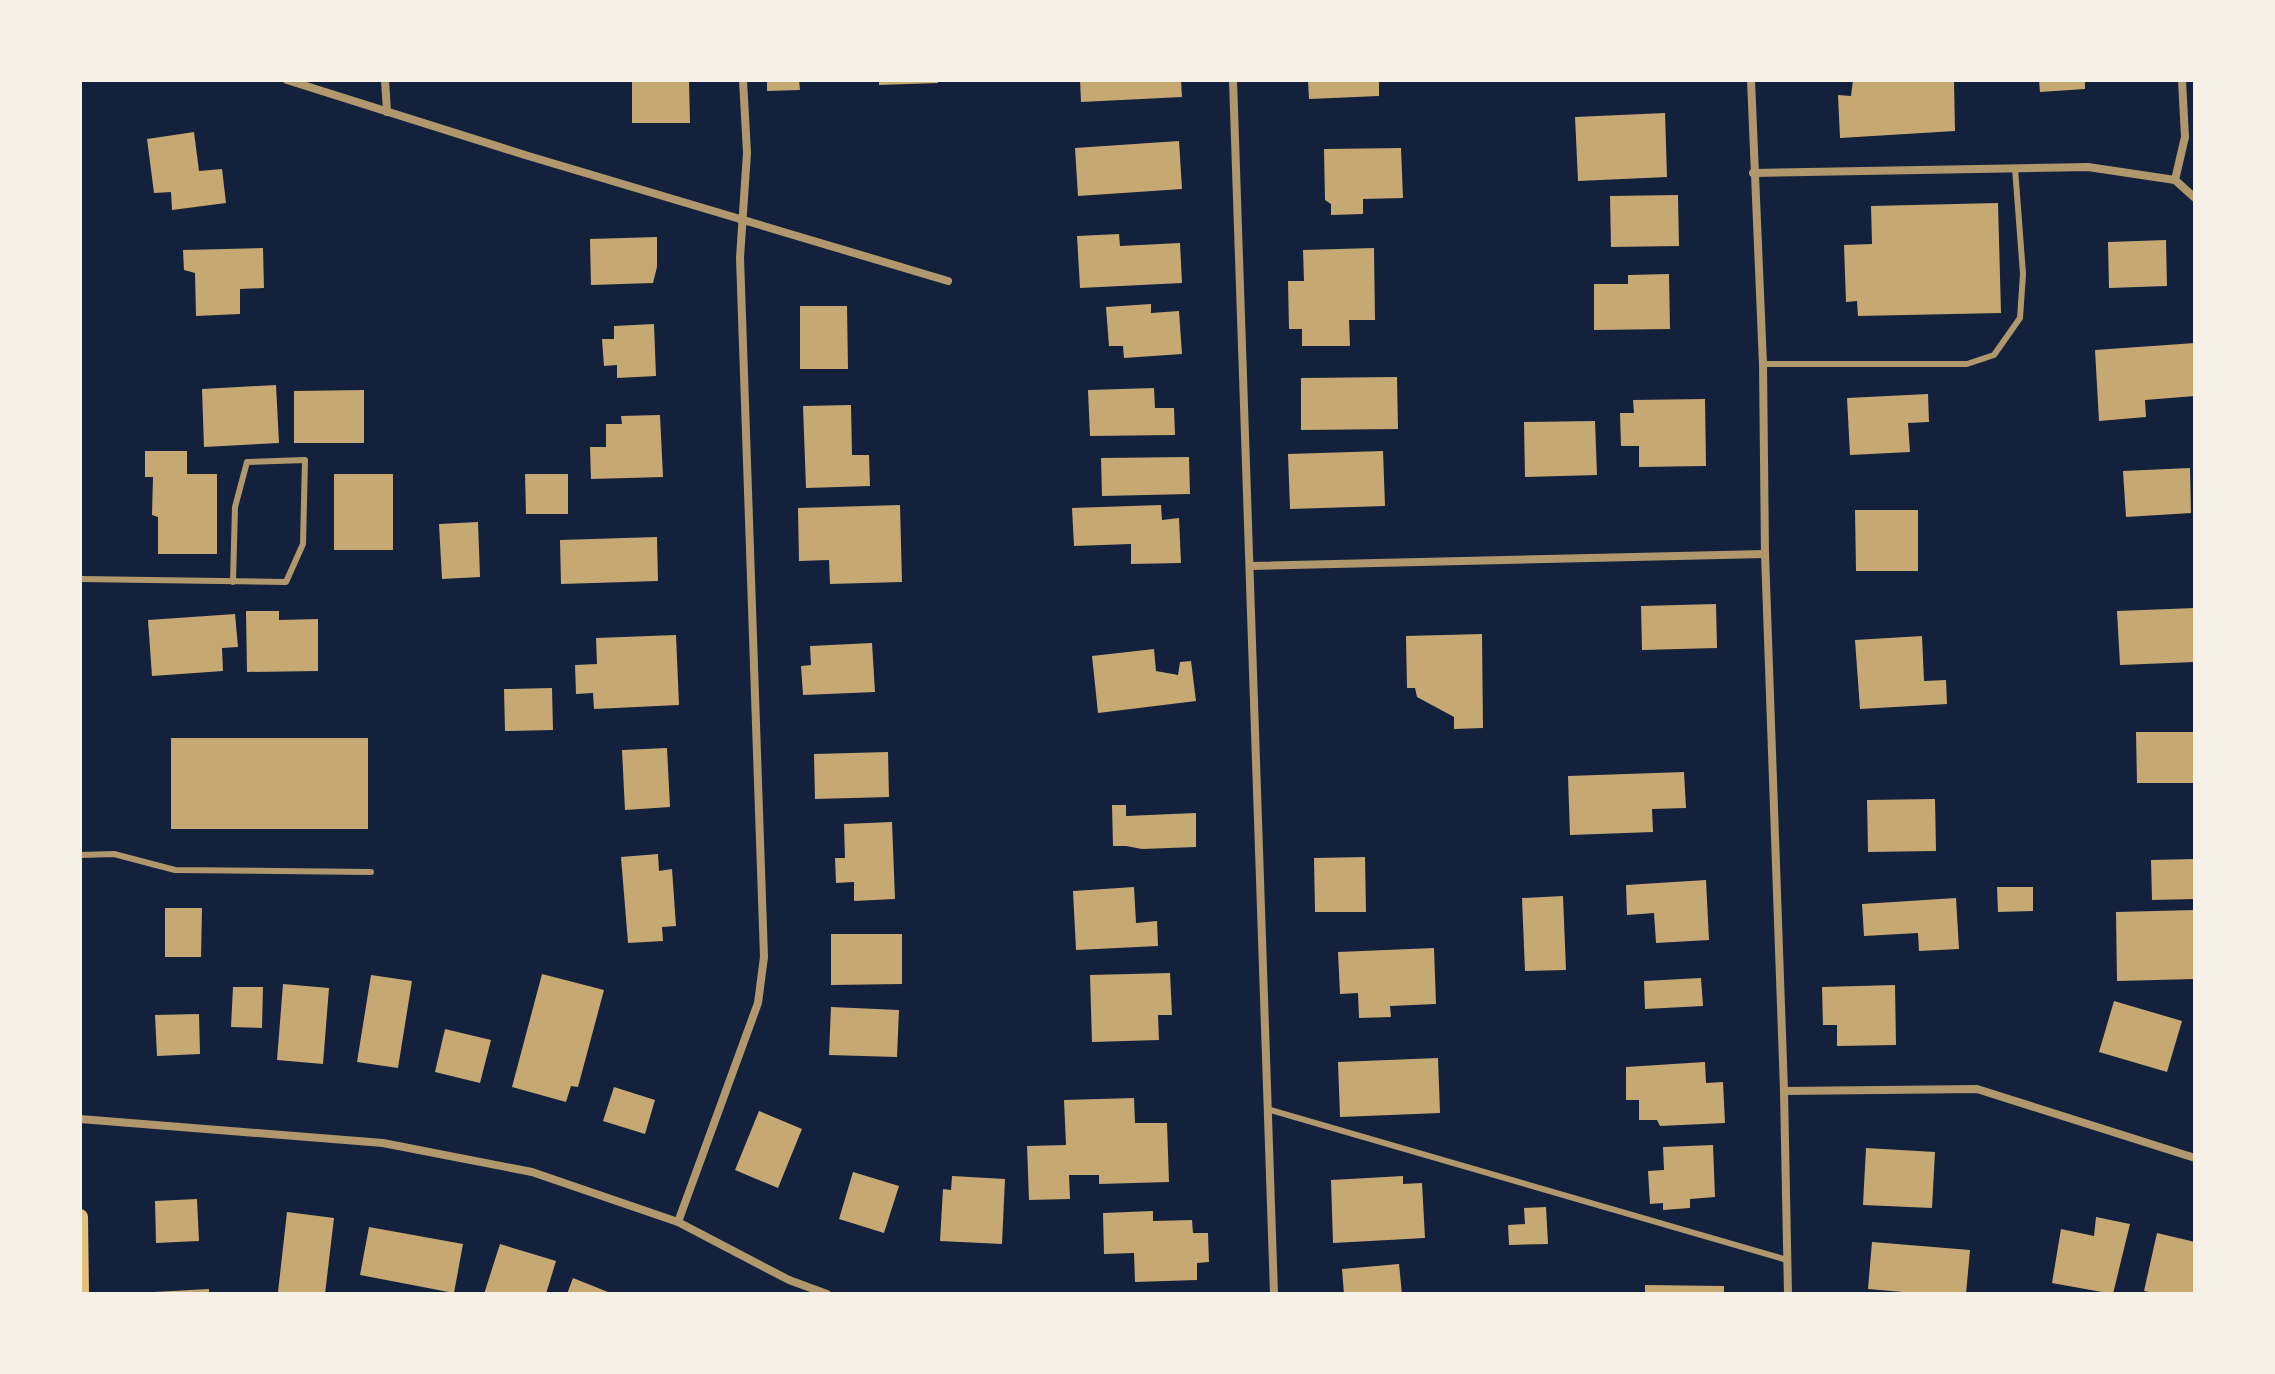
<svg xmlns="http://www.w3.org/2000/svg" width="2275" height="1374" viewBox="0 0 2275 1374" font-family="Raleway,sans-serif">
<style>
.building{fill:#c6a872}
.lines{fill:none;stroke-linecap:round;stroke-linejoin:round}
.service{stroke:#b1986c;stroke-width:6}
.minor{stroke:#b1986c;stroke-width:8}
.secondary{stroke:#e5c07b;stroke-width:16}
</style>
<rect width="100%" height="100%" fill="#14213d"/>
<g class="building">
<polygon points="632,80 689,80 690,123 632,123"/>
<polygon points="767,80 799,80 800,90 767,91"/>
<polygon points="879,80 938,80 938,83 879,85"/>
<polygon points="1080,80 1181,80 1182,97 1081,102"/>
<polygon points="1308,80 1379,80 1379,96 1309,99"/>
<polygon points="1853,80 1954,80 1955,131 1840,138 1838,95 1851,96"/>
<polygon points="2039,80 2085,80 2085,89 2040,92"/>
<polygon points="1665,113 1667,177 1578,181 1575,117"/>
<polygon points="194,132 199,171 222,169 226,203 172,210 171,192 154,193 147,139"/>
<polygon points="1179,141 1182,189 1078,196 1075,148"/>
<polygon points="1401,148 1403,198 1363,199 1363,214 1331,215 1331,204 1325,200 1324,149"/>
<polygon points="1678,195 1679,246 1611,247 1610,196"/>
<polygon points="1998,203 2001,313 1858,316 1857,301 1846,302 1844,245 1872,244 1871,206"/>
<polygon points="1119,234 1120,246 1180,243 1182,283 1080,288 1077,236"/>
<polygon points="657,237 657,267 653,283 591,285 590,239"/>
<polygon points="2166,240 2167,286 2109,288 2108,242"/>
<polygon points="263,248 264,288 240,289 240,314 196,316 195,273 184,270 183,250"/>
<polygon points="1374,248 1375,320 1349,320 1350,346 1302,346 1302,329 1289,329 1288,281 1304,281 1303,250"/>
<polygon points="1669,274 1670,329 1594,330 1594,284 1628,284 1628,275"/>
<polygon points="1151,304 1151,313 1179,311 1182,354 1124,358 1123,346 1109,346 1106,307"/>
<polygon points="800,306 847,306 848,369 800,369"/>
<polygon points="654,324 656,376 617,378 617,365 604,366 602,339 614,339 614,326"/>
<polygon points="2195,343 2195,396 2145,400 2146,417 2099,421 2095,350"/>
<polygon points="1397,377 1398,429 1301,430 1301,378"/>
<polygon points="276,385 279,443 204,447 202,389"/>
<polygon points="1154,388 1155,408 1174,408 1175,435 1090,436 1088,390"/>
<polygon points="364,390 364,443 294,443 294,391"/>
<polygon points="1928,394 1929,422 1908,423 1910,452 1850,455 1847,398"/>
<polygon points="1705,399 1706,466 1639,467 1639,446 1621,446 1620,413 1634,413 1633,400"/>
<polygon points="851,405 852,455 869,455 870,486 806,488 803,406"/>
<polygon points="660,415 663,477 591,479 590,447 606,447 606,424 622,424 621,416"/>
<polygon points="1595,421 1597,475 1525,477 1524,422"/>
<polygon points="145,451 187,451 187,474 217,474 217,554 158,554 158,517 152,515 153,477 145,477"/>
<polygon points="1383,451 1385,506 1290,509 1288,454"/>
<polygon points="1189,457 1190,494 1102,496 1101,458"/>
<polygon points="2190,468 2191,513 2126,517 2123,471"/>
<rect x="334" y="474" width="59" height="76"/>
<polygon points="525,474 568,474 568,514 526,514"/>
<polygon points="900,505 902,582 830,584 829,560 799,561 798,508"/>
<polygon points="1161,505 1162,520 1179,518 1181,563 1131,564 1131,544 1074,546 1072,508"/>
<polygon points="1855,510 1918,510 1918,571 1856,571"/>
<polygon points="478,522 480,577 442,579 439,524"/>
<polygon points="657,537 658,581 561,584 560,540"/>
<polygon points="1716,604 1717,648 1642,650 1641,606"/>
<polygon points="2195,608 2195,662 2120,665 2117,611"/>
<polygon points="246,611 279,611 279,620 318,619 318,671 247,672"/>
<polygon points="235,614 238,647 222,648 223,671 152,676 148,620"/>
<polygon points="1482,634 1483,728 1454,729 1454,717 1417,697 1415,688 1407,688 1406,636"/>
<polygon points="676,635 679,705 594,709 593,693 576,694 575,665 597,664 596,638"/>
<polygon points="1922,636 1924,681 1946,680 1947,704 1860,709 1855,640"/>
<polygon points="872,643 875,692 803,695 801,666 811,665 810,646"/>
<polygon points="1154,649 1156,671 1178,675 1180,662 1191,661 1196,701 1098,713 1092,656"/>
<polygon points="552,688 553,730 505,731 504,689"/>
<polygon points="2136,732 2195,732 2195,783 2137,783"/>
<rect x="171" y="738" width="197" height="91"/>
<polygon points="667,748 670,807 625,810 622,750"/>
<polygon points="888,752 889,797 815,799 814,754"/>
<polygon points="1684,772 1686,808 1652,809 1653,832 1570,835 1568,776"/>
<polygon points="1935,799 1936,851 1868,852 1867,800"/>
<polygon points="1112,805 1126,805 1126,816 1196,813 1196,847 1142,849 1126,846 1113,846"/>
<polygon points="892,822 895,899 854,901 854,882 836,883 835,858 845,858 844,824"/>
<polygon points="658,854 659,871 672,869 676,926 662,927 663,941 628,943 621,857"/>
<polygon points="1365,857 1366,912 1315,912 1314,858"/>
<polygon points="2195,859 2195,899 2152,900 2151,860"/>
<polygon points="1706,880 1709,940 1656,943 1654,913 1627,915 1626,885"/>
<polygon points="1134,887 1136,923 1157,921 1158,946 1076,950 1073,891"/>
<polygon points="1997,887 2033,887 2033,911 1998,912"/>
<polygon points="1563,896 1566,970 1525,971 1522,898"/>
<polygon points="1956,898 1959,949 1919,951 1918,933 1864,936 1862,904"/>
<polygon points="165,908 202,908 201,957 165,957"/>
<polygon points="2195,910 2195,979 2117,981 2116,912"/>
<polygon points="831,934 902,934 902,984 831,985"/>
<polygon points="1434,948 1436,1004 1390,1006 1391,1017 1359,1018 1358,993 1340,994 1338,952"/>
<polygon points="1170,973 1172,1015 1158,1015 1159,1040 1092,1042 1090,975"/>
<polygon points="542,974 604,990 578,1087 571,1086 566,1102 512,1087"/>
<polygon points="371,975 412,981 398,1068 357,1062"/>
<polygon points="1701,978 1703,1006 1645,1009 1644,981"/>
<polygon points="283,984 329,988 323,1064 277,1060"/>
<polygon points="1895,985 1896,1045 1837,1046 1837,1025 1823,1025 1822,987"/>
<polygon points="233,987 263,987 262,1028 231,1027"/>
<polygon points="2114,1001 2182,1021 2167,1072 2099,1052"/>
<polygon points="831,1007 899,1010 897,1057 829,1055"/>
<polygon points="199,1014 200,1054 157,1056 155,1015"/>
<polygon points="445,1029 491,1040 480,1083 435,1072"/>
<polygon points="1438,1058 1440,1113 1340,1117 1338,1062"/>
<polygon points="1705,1062 1706,1083 1723,1082 1725,1123 1660,1126 1657,1120 1639,1120 1639,1100 1626,1100 1626,1067"/>
<polygon points="614,1087 655,1100 645,1134 603,1121"/>
<polygon points="1134,1098 1135,1123 1167,1123 1169,1182 1099,1184 1099,1175 1069,1175 1070,1199 1029,1200 1027,1146 1066,1145 1064,1100"/>
<polygon points="759,1111 802,1129 778,1188 735,1170"/>
<polygon points="1713,1145 1715,1197 1690,1199 1690,1208 1663,1210 1663,1203 1650,1204 1648,1171 1664,1170 1663,1147"/>
<polygon points="1866,1148 1935,1152 1932,1208 1863,1205"/>
<polygon points="853,1172 899,1186 884,1233 839,1219"/>
<polygon points="952,1176 1005,1179 1002,1244 940,1241 943,1189 951,1190"/>
<polygon points="1403,1176 1403,1184 1422,1183 1425,1238 1333,1243 1331,1180"/>
<polygon points="197,1199 199,1241 156,1243 155,1201"/>
<polygon points="1546,1207 1548,1244 1509,1245 1508,1225 1525,1224 1524,1208"/>
<polygon points="1153,1211 1153,1221 1192,1220 1193,1233 1208,1233 1209,1262 1197,1263 1197,1280 1135,1282 1134,1253 1104,1254 1103,1213"/>
<polygon points="287,1212 334,1218 325,1294 278,1292"/>
<polygon points="2096,1217 2130,1224 2113,1294 2052,1283 2061,1229 2094,1236"/>
<polygon points="369,1227 463,1244 454,1293 360,1275"/>
<polygon points="2157,1233 2195,1242 2195,1294 2159,1294 2144,1291"/>
<polygon points="1872,1242 1970,1250 1966,1294 1926,1294 1868,1289"/>
<polygon points="500,1244 556,1261 546,1294 484,1294"/>
<polygon points="1399,1264 1402,1294 1344,1294 1342,1269"/>
<polygon points="573,1278 613,1294 567,1294"/>
<polygon points="1645,1285 1724,1286 1724,1294 1645,1294"/>
<polygon points="209,1289 209,1294 154,1294 154,1292"/>
</g>
<g class="lines">
<g class="service">
<polyline points="1763,364 1967,364 1994,355 2020,318 2023,274 2015,168"/>
<polyline points="80,579 286,582 303,544 305,460 247,462 235,507 233,582"/>
<polyline points="80,855 114,854 175,870 371,872"/>
<polyline points="1267,1109 1787,1260"/>
</g>
<g class="minor">
<polyline points="287,80 525,155 948,281"/>
<polyline points="385,80 387,112"/>
<polyline points="1233,80 1274,1294"/>
<polyline points="1751,80 1763,364 1765,554 1784,1091 1788,1294"/>
<polyline points="1753,173 2088,167 2175,180 2195,198"/>
<polyline points="2175,180 2185,137 2182,80"/>
<polyline points="1250,566 1765,554"/>
<polyline points="1784,1091 1977,1089 2195,1158"/>
<polyline points="80,1119 383,1143 532,1172 678,1222 789,1280 827,1294"/>
<polyline points="678,1222 758,1003 764,957 740,258 747,153 743,80"/>
</g>
<polyline class="secondary" points="80,1217 81,1294"/>
</g>
<rect width="2275" height="1374" fill="none" stroke="#f6f1e7" stroke-width="164"/>
</svg>
